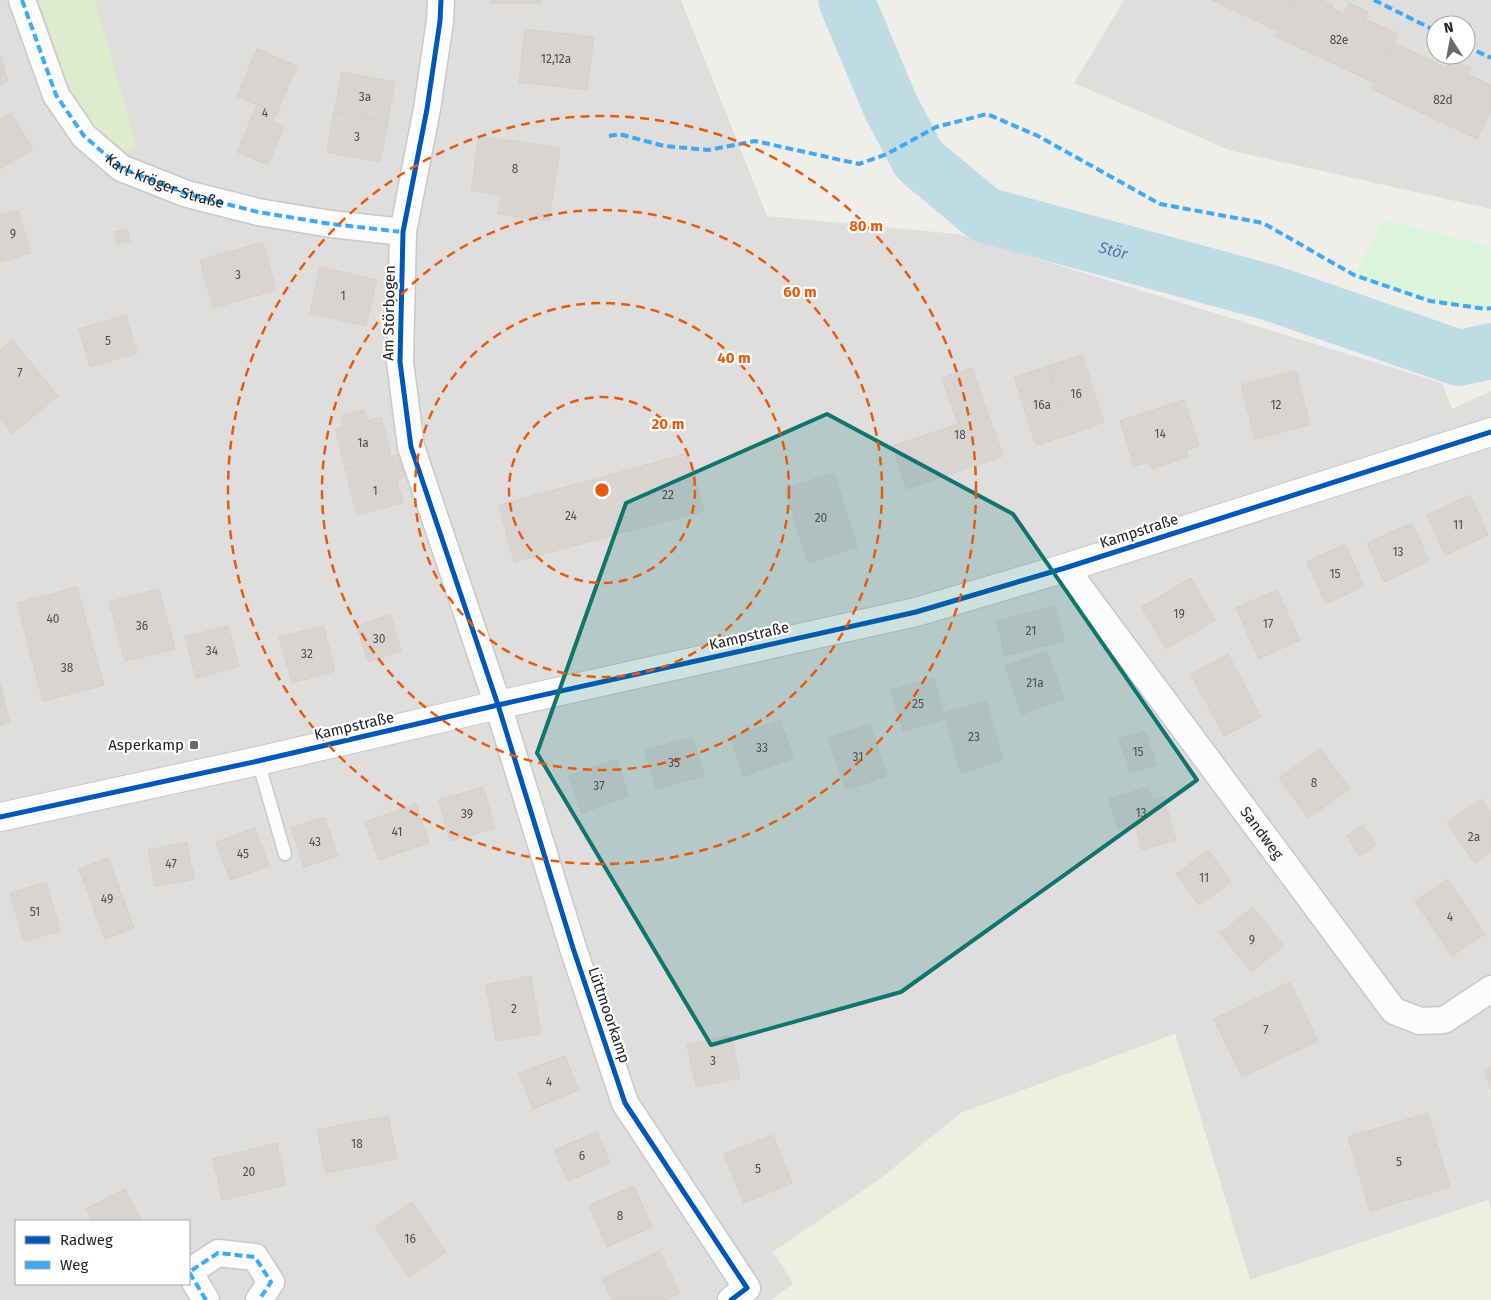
<svg xmlns="http://www.w3.org/2000/svg" width="1491" height="1300" viewBox="0 0 1491 1300" font-family="'Fira Sans',sans-serif">
<style>
.residential{fill:#dfdedc;fill-rule:evenodd}
.farmland{fill:#efefdf}
.grass{fill:#ddeccb}
.park{fill:#daf5da}
.parking{fill:#e0dfde}
.lines{fill:none;stroke-linecap:round;stroke-linejoin:round}
.river{stroke:#bfdbe3;stroke-width:56}
.building{fill:#d7d4d2;stroke:#d3d0cc}
.service-casing{stroke:#c9c8c7;stroke-width:15}
.minor-casing{stroke:#c9c8c7;stroke-width:29}
.tertiary-casing{stroke:#c9c8c7;stroke-width:30}
.service{stroke:#fdfcfc;stroke-width:12}
.minor{stroke:#fdfcfc;stroke-width:26}
.tertiary{stroke:#fdfcfc;stroke-width:28}
.quiet{stroke:#3fa9f5;stroke-width:4;stroke-dasharray:8 4;stroke-linecap:butt}
.cycleway-casing{stroke:#fff;stroke-width:8}
.cycleway{stroke:#0057b8;stroke-width:5}
.marked{fill:#0f766e;fill-opacity:0.2;stroke:#0f766e;stroke-width:4;stroke-linejoin:round}
.ring{fill:none;stroke:#e8590c;stroke-width:2.5;stroke-dasharray:9 6}
.poi-dot{fill:#6a6968;stroke:#fff;stroke-width:2}
.labels{text-anchor:middle;dominant-baseline:central;stroke-width:4.5;stroke-linejoin:round;paint-order:stroke}
.number-label{font-size:12px;fill:#4f4e4e}
.street-label{font-size:15px;fill:#222;stroke:#fff}
.poi-label{font-size:15px;fill:#222;stroke:#fff;text-anchor:end}
.water-label{font-size:16px;font-style:italic;fill:#4a7aab;stroke:#fff}
.centre{fill:#e8590c;stroke:#fff;stroke-width:2.5}
.ring-label{font-size:15px;text-anchor:middle;font-weight:bold;fill:#e8590c;stroke:#fff;stroke-width:4.5;stroke-linejoin:round;paint-order:stroke}
</style>
<rect width="100%" height="100%" fill="#f0eeeb"/>
<g class="residential">
<path d="M0,0h681l86,216 190,18 485,149 10,26 39,-18v819l-3,-10 -238,80 -75,-246 -214,79 -81,66 -107,73 21,32 -23,16h-771zM16,1221h173v63h-173z"/>
<path d="M1124,0h367v209l-262,-59 -155,-67zM1436,25h30v30h-30z"/>
</g>
<polygon class="farmland" points="1175,1034 1250,1280 1488,1200 1491,1210 1491,1300 771,1300 794,1283 773,1252 880,1179 961,1113"/>
<polygon class="grass" points="39,0 95,0 136,143 130,154 95,127 70,89"/>
<polygon class="park" points="1384,220 1491,247 1491,308 1486,309 1430,301 1354,275"/>
<polygon class="parking" points="1491,154 1491,177 1481,172"/>
<g class="lines">
<path class="river" id="s1" d="M846,0l45,107 28,53 66,55 286,78 188,65 32,-7"/>
</g>
<g class="building">
<rect x="490" y="0" width="51" height="3"/>
<polygon points="1212,0 1292,0 1278,31"/>
<polygon points="1292,0 1322,0 1333,5 1332,8 1344,14 1349,3 1368,12 1365,19 1398,34 1375,83 1275,36"/>
<polygon points="525,29 594,37 587,90 519,82"/>
<polygon points="1394,43 1447,68 1451,59 1471,68 1468,74 1491,85 1491,110 1477,139 1372,89"/>
<polygon points="257,49 297,66 273,122 284,126 268,165 237,152 257,105 237,96"/>
<polygon points="0,55 8,81 0,84"/>
<polygon points="342,72 395,82 388,122 334,112"/>
<polygon points="334,112 388,122 380,162 327,152"/>
<polygon points="11,113 33,149 0,169 0,120"/>
<polygon points="479,136 560,148 549,221 498,214 501,195 471,190"/>
<polygon points="18,210 31,253 0,262 0,215"/>
<polygon points="127,229 130,241 117,244 114,232"/>
<polygon points="263,242 276,290 213,308 200,260"/>
<polygon points="320,267 377,280 366,326 310,313"/>
<polygon points="126,315 137,353 90,367 79,329"/>
<polygon points="12,340 58,396 12,434 0,419 0,350"/>
<polygon points="1082,355 1104,422 1071,434 1048,366"/>
<polygon points="1048,366 1071,434 1036,445 1014,377"/>
<polygon points="972,368 1003,456 907,489 892,446 958,424 942,378"/>
<polygon points="1296,371 1310,425 1255,439 1241,385"/>
<polygon points="1184,400 1199,446 1186,450 1188,457 1152,469 1150,462 1134,466 1120,421"/>
<polygon points="364,410 367,421 381,417 391,457 345,469 335,429 344,427 341,416"/>
<polygon points="688,453 704,511 644,527 628,470"/>
<polygon points="401,454 406,476 397,479 403,503 357,515 345,469"/>
<polygon points="628,470 644,527 514,562 499,505"/>
<polygon points="834,473 857,547 808,563 785,489"/>
<polygon points="1470,495 1488,535 1445,555 1427,515"/>
<polygon points="1412,523 1429,561 1384,582 1367,543"/>
<polygon points="1345,544 1364,586 1326,604 1307,562"/>
<polygon points="1191,578 1215,620 1166,649 1142,607"/>
<polygon points="77,587 90,636 30,652 17,603"/>
<polygon points="159,589 175,649 125,661 109,602"/>
<polygon points="1277,590 1300,640 1259,659 1236,608"/>
<polygon points="1055,606 1064,641 1005,656 997,621"/>
<polygon points="390,615 401,651 368,662 356,626"/>
<polygon points="228,626 239,666 196,678 185,637"/>
<polygon points="323,626 335,671 292,683 279,637"/>
<polygon points="90,636 104,685 43,701 30,652"/>
<polygon points="1047,651 1064,699 1022,714 1005,666"/>
<polygon points="1228,654 1261,717 1224,736 1191,674"/>
<polygon points="933,678 945,719 903,731 891,690"/>
<polygon points="0,685 10,722 0,725"/>
<polygon points="986,701 1003,760 961,773 944,713"/>
<polygon points="780,720 794,758 744,776 730,738"/>
<polygon points="870,724 887,776 846,790 828,738"/>
<polygon points="1145,731 1156,765 1130,773 1119,739"/>
<polygon points="693,737 704,776 656,789 645,750"/>
<polygon points="1320,748 1350,789 1308,818 1279,778"/>
<polygon points="616,759 629,796 582,813 569,776"/>
<polygon points="483,787 495,828 450,841 439,800"/>
<polygon points="1148,787 1152,800 1163,797 1176,840 1142,850 1135,825 1119,830 1109,799"/>
<polygon points="1481,799 1491,813 1491,852 1475,863 1447,823"/>
<polygon points="416,804 429,843 379,860 365,822"/>
<polygon points="325,817 338,856 304,867 291,828"/>
<polygon points="1363,825 1376,845 1359,856 1347,836"/>
<polygon points="255,828 269,866 230,880 216,842"/>
<polygon points="187,842 194,879 155,886 148,850"/>
<polygon points="1208,850 1231,882 1199,905 1176,874"/>
<polygon points="108,858 134,928 105,939 79,869"/>
<polygon points="1448,879 1485,934 1452,956 1415,901"/>
<polygon points="46,882 60,931 24,941 10,893"/>
<polygon points="1253,907 1284,946 1251,972 1220,933"/>
<polygon points="531,976 541,1034 496,1041 486,985"/>
<polygon points="1290,982 1318,1041 1242,1077 1214,1019"/>
<polygon points="731,1035 740,1078 696,1087 687,1045"/>
<polygon points="565,1056 579,1090 533,1109 519,1073"/>
<polygon points="1491,1067 1491,1090 1484,1070"/>
<polygon points="1428,1113 1450,1187 1370,1211 1348,1137"/>
<polygon points="388,1116 397,1159 326,1173 317,1130"/>
<polygon points="597,1132 610,1163 568,1181 554,1150"/>
<polygon points="773,1135 792,1183 744,1203 724,1154"/>
<polygon points="277,1143 286,1185 222,1200 213,1159"/>
<polygon points="634,1186 652,1227 607,1247 589,1205"/>
<polygon points="125,1189 142,1221 92,1221 86,1209"/>
<polygon points="412,1202 446,1252 409,1277 375,1227"/>
<polygon points="659,1251 680,1293 666,1300 612,1300 602,1279"/>
</g>
<g class="lines">
<defs>
<polyline id="service" points="258,761 285,854"/>
<g id="minor">
<path id="s2" d="M22,0l34,95 28,41 37,32 66,26 71,18 73,12 72,8"/>
<polyline points="441,0 440,21 427,109 403,232 400,362 411,447 498,705 573,948 625,1103 747,1288 731,1300"/>
<path id="s3" d="M1065,568l329,443 26,10 24,-1 47,-31"/>
<polyline points="206,1300 189,1272 218,1253 255,1257 271,1282 259,1300"/>
</g>
<polyline id="tertiary" points="0,817 258,761 498,705 916,612 1065,568 1491,432"/>
</defs>
<use href="#service" class="service-casing"/>
<use href="#minor" class="minor-casing"/>
<use href="#tertiary" class="tertiary-casing"/>
<use href="#service" class="service"/>
<use href="#minor" class="minor"/>
<use href="#tertiary" class="tertiary"/>
<g class="quiet">
<polyline points="22,0 56,95 84,136 121,168 187,194 258,212 331,224 403,232"/>
<polyline points="1374,0 1436,31"/>
<polyline points="1466,46 1491,58"/>
<polyline points="609,136 619,134 664,146 708,150 755,141 859,164 887,154 936,127 987,114 1038,136 1160,204 1263,223 1354,275 1430,301 1486,309 1491,308"/>
<polyline points="206,1300 189,1272 218,1253 255,1257 271,1282 259,1300"/>
</g>
<defs>
<g id="cycleway">
<polyline points="441,0 440,21 427,109 403,232 400,362 411,447 498,705 573,948 625,1103 747,1288 731,1300"/>
<polyline points="0,817 258,761 498,705 916,612 1065,568 1491,432"/>
</g>
</defs>
<use href="#cycleway" class="cycleway-casing"/>
<use href="#cycleway" class="cycleway"/>
</g>
<path class="marked" d="M827,414l186,100 184,266 -296,212 -190,53 -174,-292 89,-250z"/>
<g class="ring">
<circle cx="602" cy="490" r="93"/>
<circle cx="602" cy="490" r="187"/>
<circle cx="602" cy="490" r="280"/>
<circle cx="602" cy="490" r="374"/>
</g>
<rect class="poi-dot" x="189" y="740" width="10" height="10" rx="2.5"/>
<g class="labels">
<g class="number-label">
<text x="1339" y="40">82e</text>
<text x="556" y="59">12,12a</text>
<text x="365" y="97">3a</text>
<text x="1443" y="100">82d</text>
<text x="265" y="113">4</text>
<text x="357" y="137">3</text>
<text x="515" y="169">8</text>
<text x="13" y="234">9</text>
<text x="238" y="275">3</text>
<text x="343" y="296">1</text>
<text x="108" y="341">5</text>
<text x="20" y="373">7</text>
<text x="1076" y="394">16</text>
<text x="1042" y="405">16a</text>
<text x="1276" y="405">12</text>
<text x="1160" y="434">14</text>
<text x="960" y="435">18</text>
<text x="363" y="443">1a</text>
<text x="375" y="491">1</text>
<text x="668" y="495">22</text>
<text x="571" y="516">24</text>
<text x="821" y="518">20</text>
<text x="1458" y="525">11</text>
<text x="1398" y="552">13</text>
<text x="1335" y="574">15</text>
<text x="1179" y="614">19</text>
<text x="53" y="619">40</text>
<text x="1268" y="624">17</text>
<text x="142" y="626">36</text>
<text x="1031" y="631">21</text>
<text x="379" y="639">30</text>
<text x="212" y="651">34</text>
<text x="307" y="654">32</text>
<text x="67" y="668">38</text>
<text x="1035" y="683">21a</text>
<text x="918" y="704">25</text>
<text x="974" y="737">23</text>
<text x="762" y="748">33</text>
<text x="1138" y="752">15</text>
<text x="858" y="757">31</text>
<text x="674" y="763">35</text>
<text x="1314" y="783">8</text>
<text x="599" y="786">37</text>
<text x="1141" y="813">13</text>
<text x="467" y="814">39</text>
<text x="397" y="832">41</text>
<text x="1474" y="837">2a</text>
<text x="315" y="842">43</text>
<text x="243" y="854">45</text>
<text x="171" y="864">47</text>
<text x="1204" y="878">11</text>
<text x="107" y="899">49</text>
<text x="35" y="912">51</text>
<text x="1450" y="917">4</text>
<text x="1252" y="940">9</text>
<text x="514" y="1009">2</text>
<text x="1266" y="1030">7</text>
<text x="713" y="1061">3</text>
<text x="549" y="1082">4</text>
<text x="357" y="1144">18</text>
<text x="582" y="1156">6</text>
<text x="1399" y="1162">5</text>
<text x="758" y="1169">5</text>
<text x="249" y="1172">20</text>
<text x="620" y="1216">8</text>
<text x="410" y="1239">16</text>
</g>
<g class="street-label">
<text stroke="none"><textPath href="#s2" startOffset="245">Karl-Kröger-Straße</textPath></text>
<text transform="translate(389 313) rotate(-89)">Am Störbogen</text>
<text transform="translate(1139 531) rotate(-18)">Kampstraße</text>
<text transform="translate(749 636) rotate(-13)">Kampstraße</text>
<text transform="translate(354 726) rotate(-13)">Kampstraße</text>
<text stroke="none"><textPath href="#s3" startOffset="330">Sandweg</textPath></text>
<text transform="translate(609 1015) rotate(71)">Lüttmoorkamp</text>
</g>
<g class="poi-label">
<text x="184" y="745">Asperkamp</text>
</g>
<g class="water-label">
<text stroke="none"><textPath href="#s1" startOffset="395">Stör</textPath></text>
</g>
</g>
<circle cx="602" cy="490" r="8" class="centre"/>
<g class="ring-label">
<text x="866" y="231">80 m</text>
<text x="800" y="297">60 m</text>
<text x="734" y="363">40 m</text>
<text x="668" y="429">20 m</text>
</g>
<rect x="15" y="1220" width="175" height="65" fill="#ffffff" stroke="#a7a7a7"/>
<rect x="25" y="1236" width="25" height="8" fill="#0057b8" stroke="#a7a7a7"/>
<text x="60" y="1245" font-size="15" fill="#222222">Radweg</text>
<rect x="25" y="1261" width="25" height="8" fill="#3fa9f5" stroke="#a7a7a7"/>
<text x="60" y="1270" font-size="15" fill="#222222">Weg</text>
<g transform="translate(1451 40) rotate(349)"><circle r="24" fill="#ffffff" stroke="#a7a7a7"/>
<path d="M0-4L9 19L0 12L-9 19Z" fill="#6a6968"/>
<text y="-8" font-size="14" font-weight="bold" text-anchor="middle" fill="#222222">N</text>
</g>
</svg>
